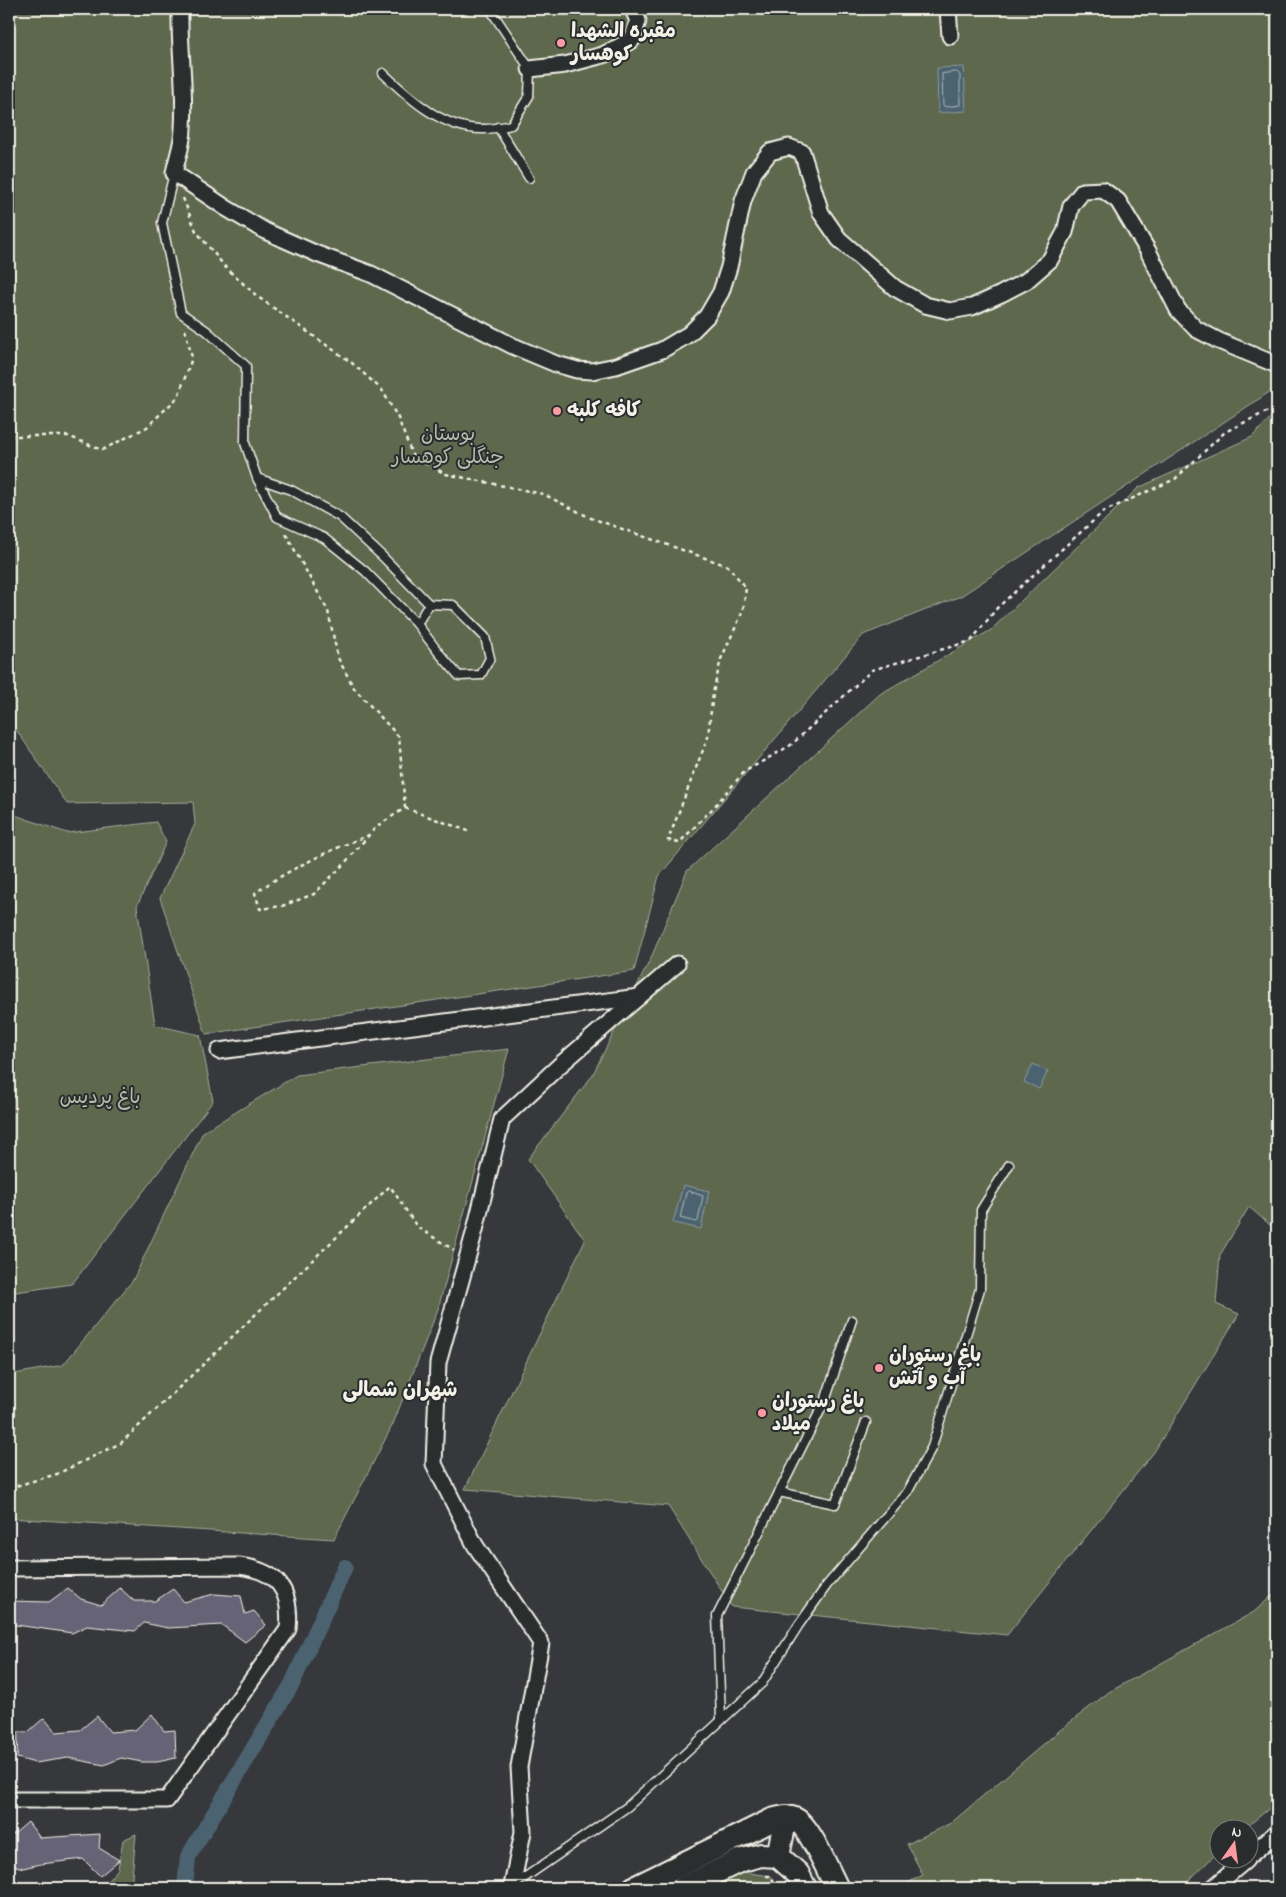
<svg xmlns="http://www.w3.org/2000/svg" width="1286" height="1897" viewBox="0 0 1286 1897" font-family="'Indie Flower','Playpen Sans Arabic',sans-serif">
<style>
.green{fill:#5d674e;stroke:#a8ac9b}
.water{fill:#4b6470;stroke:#8f9ca0}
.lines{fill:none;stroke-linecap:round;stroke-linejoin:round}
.shore{stroke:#b0b9b8;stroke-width:1}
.canal{stroke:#4b6470;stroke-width:16}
.building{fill:#666476;stroke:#f4f1e8}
.lane-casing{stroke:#f4f1e8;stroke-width:11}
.street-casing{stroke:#f4f1e8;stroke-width:19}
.secondary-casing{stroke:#f4f1e8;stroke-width:26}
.path{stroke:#f4f1e8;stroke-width:2.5;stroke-dasharray:4 4;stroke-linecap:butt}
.lane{stroke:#2a2d2e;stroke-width:8}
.street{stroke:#2a2d2e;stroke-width:15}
.secondary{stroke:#2a2d2e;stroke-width:22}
.poi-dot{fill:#ff9aa2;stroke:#2a2d2e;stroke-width:2}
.labels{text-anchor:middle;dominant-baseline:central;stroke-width:4;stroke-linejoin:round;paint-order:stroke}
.poi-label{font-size:20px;font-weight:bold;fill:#f4f1e8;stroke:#2a2d2e;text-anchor:start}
.park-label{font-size:20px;fill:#b8baaa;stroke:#2a2d2e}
.neighbourhood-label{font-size:21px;font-weight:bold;fill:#f4f1e8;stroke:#2a2d2e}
</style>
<rect width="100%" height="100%" fill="#36383c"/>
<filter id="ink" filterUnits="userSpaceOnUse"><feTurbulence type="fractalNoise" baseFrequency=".02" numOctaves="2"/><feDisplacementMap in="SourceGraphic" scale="10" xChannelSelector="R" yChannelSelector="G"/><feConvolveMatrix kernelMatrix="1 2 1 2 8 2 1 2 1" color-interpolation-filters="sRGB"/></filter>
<g filter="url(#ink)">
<g class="green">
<polygon points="9,9 1277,9 1277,387 961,596 863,635 659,876 634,971 206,1034 160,898 195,824 193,802 67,804 15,728 9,732"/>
<polygon points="1277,411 1277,1231 1249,1207 1220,1255 1216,1304 1239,1314 1154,1452 1007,1635 732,1607 668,1506 465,1489 585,1240 528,1159 592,1076 651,958 687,871 880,694 991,630 1138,488 1252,437"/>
<polygon points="9,813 67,833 156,822 166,842 137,906 155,1025 200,1035 213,1101 72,1284 9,1293"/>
<polygon points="509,1049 438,1309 393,1424 334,1539 9,1518 9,1375 63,1365 133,1280 203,1132 297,1075"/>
<polygon points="1277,1591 1277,1802 1244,1829 1218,1830 1218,1852 1181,1888 898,1888 923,1875 907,1844 951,1823 1059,1731 1109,1692 1254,1612"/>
<polygon points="136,1834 131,1888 101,1888 118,1869 123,1840"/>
<polygon points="741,1872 771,1876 777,1888 712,1888"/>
</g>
<g class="water">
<polygon points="964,67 966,111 938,113 937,68"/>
<polygon points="1033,1064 1048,1071 1039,1089 1024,1082"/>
<polygon points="683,1185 709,1191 701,1229 673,1223"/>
</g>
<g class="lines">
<g class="shore">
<polygon points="957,72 960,75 960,105 945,107 943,105 942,74"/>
<polygon points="689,1191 703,1196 698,1221 696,1222 680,1218 686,1193"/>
</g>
<polyline class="canal" points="185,1888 188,1857 292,1684 345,1567"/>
</g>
<g class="building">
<polygon points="68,1588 81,1599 101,1605 120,1588 134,1601 155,1601 173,1589 184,1602 214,1594 241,1596 245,1614 254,1611 266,1625 245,1642 222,1625 168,1628 144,1623 135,1631 87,1626 72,1633 9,1624 9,1601 49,1602"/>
<polygon points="152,1714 164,1731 175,1730 176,1758 157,1762 142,1762 121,1758 104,1765 68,1758 35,1763 17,1758 18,1732 28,1732 44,1718 56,1732 80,1730 97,1716 110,1732 135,1730"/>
<polygon points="28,1822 40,1838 100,1834 99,1848 119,1860 100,1876 83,1859 41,1864 23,1868 9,1864 9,1834 14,1834"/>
</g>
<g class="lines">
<defs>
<g id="lane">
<path d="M383,73c27,26 61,57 101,56 8,0 18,-2 27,-4l18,-29 1,-27 -40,-60"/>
<polyline points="498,127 529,178"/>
<polyline points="174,173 162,223 181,313 207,331 246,366 245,443 257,478 277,517 324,538 365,571 417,624 439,653 459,676 481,675 490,658 485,637 453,605 429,604 383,557 340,517 291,490 257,478"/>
<polyline points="417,624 429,604"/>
<polyline points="779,1492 835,1504 866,1422"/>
<polyline points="721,1719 717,1616 825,1401 852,1320"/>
<polyline points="514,1885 627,1807 762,1683 798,1626 827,1585 908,1491 932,1447 980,1289 981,1210 1009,1165"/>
</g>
<g id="street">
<path d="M180,9c-1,40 6,79 3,119 0,15 -6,30 -9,45l52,35 39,23 52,23 54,20 142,72 43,18 21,6 15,1 24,-5 46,-16 27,-16 18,-18 14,-24 8,-25 14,-66 11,-29 16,-20 19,-5 13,5 19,61 18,26 56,49 30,17 25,6 22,-4 29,-13 25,-13 24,-21 15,-28 6,-26 12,-15 20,-1 15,11 30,50 30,59 18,19 23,12 58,24"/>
<polyline points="948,9 950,36"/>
<polyline points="530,69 565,65 603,55 632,40 638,21 633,9"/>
<polyline points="219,1051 639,997"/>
<path d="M9,1568l230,-2c39,5 53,24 49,63l-121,171h-158"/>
<polyline points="1248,1857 1277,1832"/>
<polyline points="512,1886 523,1832 519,1767 541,1643 475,1545 434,1464 438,1363 475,1230 502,1119 560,1065 677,964"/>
<polyline points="1213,1888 1246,1860"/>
</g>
<g id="secondary">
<polyline points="778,1856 798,1874 805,1888"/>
<polyline points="778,1856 786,1817"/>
<path d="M634,1888l138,-68c8,-2 15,-4 23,-1 14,6 34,54 42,69"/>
<polyline points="683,1888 739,1861 761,1855 778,1856"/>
</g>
</defs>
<use href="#lane" class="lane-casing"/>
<use href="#street" class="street-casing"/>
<use href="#secondary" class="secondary-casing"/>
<g class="path">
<polyline points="183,198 196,231 226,268 258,297 352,363 382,390 398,418 413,457 446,474 543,494 591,518 728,566 746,588 743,611 721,659 713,693 708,737 668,840 679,843 714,807 744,772 791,745 872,670 971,641 997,608 1103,512 1175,479 1225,432 1272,409 1277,402"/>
<polyline points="9,436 68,436 102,450 147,427 178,397 192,358 185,329"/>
<path d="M286,534l42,77 10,47 16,30 45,49 6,71 -29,19 -33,38 -29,29 -32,12 -22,3 -5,-16c36,-25 73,-42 114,-58"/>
<polyline points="405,808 468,831"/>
<polyline points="9,1488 57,1474 121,1443 390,1186 417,1227 454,1250"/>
<polyline points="766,1876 771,1876 777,1888"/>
</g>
<use href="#lane" class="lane"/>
<use href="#street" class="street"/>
<use href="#secondary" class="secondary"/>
</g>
</g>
<g class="poi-dot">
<circle cx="561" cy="43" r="5"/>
<circle cx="557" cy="411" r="5"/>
<circle cx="879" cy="1368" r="5"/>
<circle cx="762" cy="1413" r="5"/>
</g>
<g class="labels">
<g class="poi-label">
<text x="571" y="32">مقبره الشهدا<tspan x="571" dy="23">کوهسار</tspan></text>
<text x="567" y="411">کافه کلبه</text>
<text x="889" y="1356">باغ رستوران<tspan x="889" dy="23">آب و آتش</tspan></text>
<text x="772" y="1402">باغ رستوران<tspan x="772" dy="23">میلاد</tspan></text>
</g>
<g class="park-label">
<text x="448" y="435">بوستان<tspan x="448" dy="23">جنگلی کوهسار</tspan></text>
<text x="100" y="1098">باغ پردیس</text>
</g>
<g class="neighbourhood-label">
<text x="400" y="1391">شهران شمالی</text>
</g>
</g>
<rect width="1286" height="1897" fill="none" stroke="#2a2d2e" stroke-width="30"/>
<rect x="15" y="15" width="1256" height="1867" fill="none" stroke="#f4f1e8" stroke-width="2" filter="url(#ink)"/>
<g transform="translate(1234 1844) rotate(14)"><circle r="24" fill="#2a2d2e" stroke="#7b7b78"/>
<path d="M0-4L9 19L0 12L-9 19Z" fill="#ff9aa2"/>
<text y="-8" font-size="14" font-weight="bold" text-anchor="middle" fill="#f4f1e8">N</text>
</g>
</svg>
